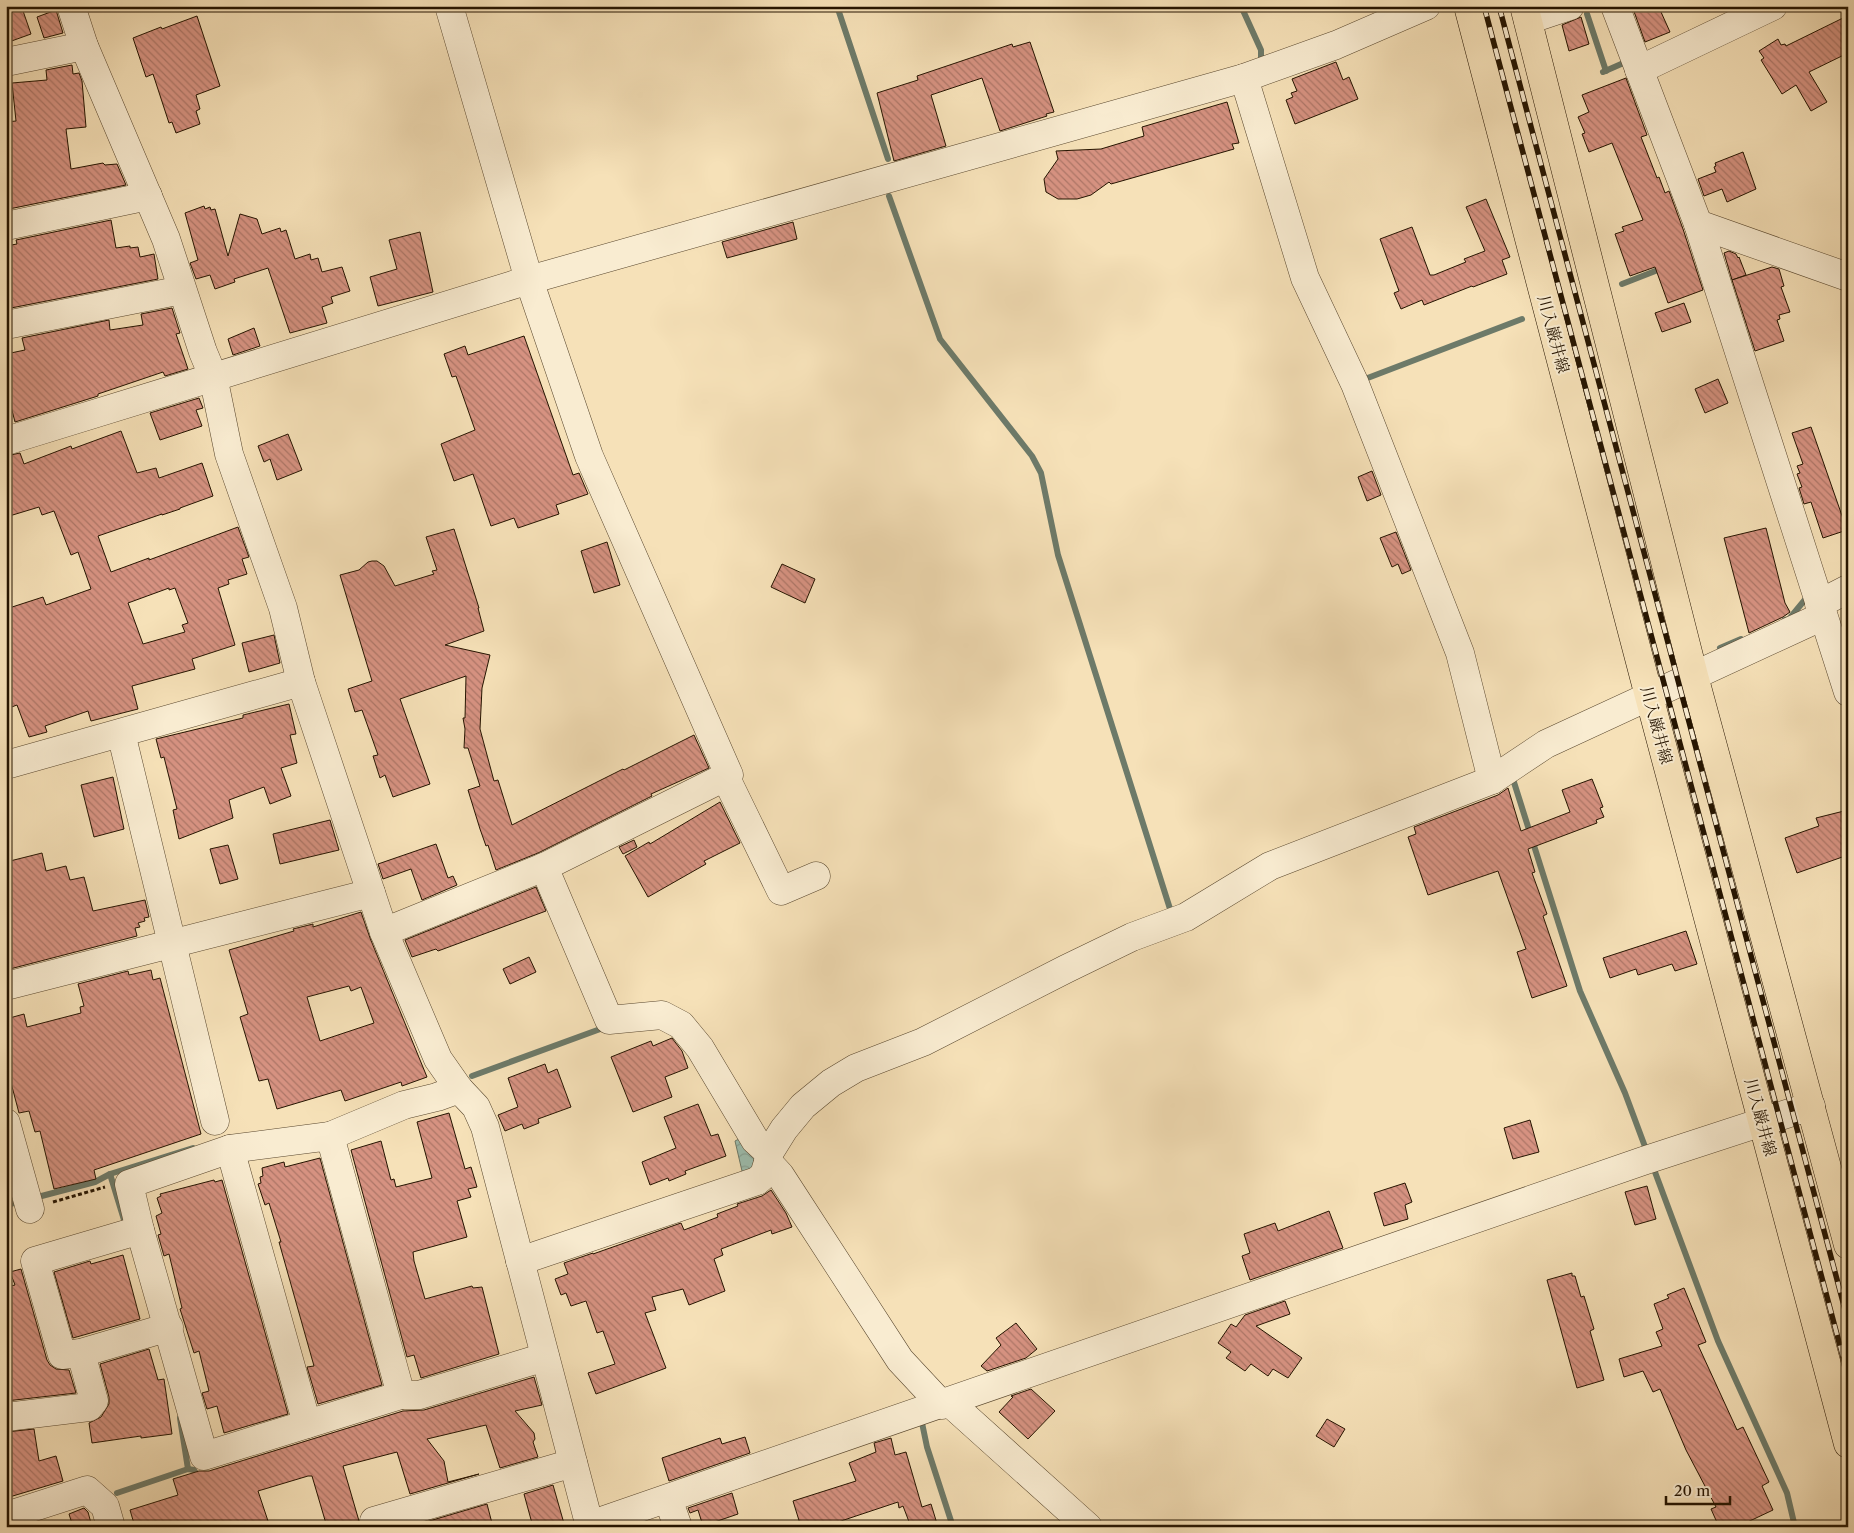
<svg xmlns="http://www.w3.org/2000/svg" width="1854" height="1533" viewBox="0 0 1854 1533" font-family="'Libre Caslon Text','Noto Serif JP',serif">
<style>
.water{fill:url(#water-waves);stroke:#6d7a69}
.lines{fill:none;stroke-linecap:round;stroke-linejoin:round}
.stream{stroke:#6d7a69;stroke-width:6}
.building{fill:url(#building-back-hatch);stroke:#251400;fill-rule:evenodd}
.minor-casing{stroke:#59472e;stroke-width:29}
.major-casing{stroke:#251400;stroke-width:29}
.path{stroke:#251400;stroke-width:3;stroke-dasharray:4 2.5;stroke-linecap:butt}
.minor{stroke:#f9ecd1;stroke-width:28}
.major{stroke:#f6e1b8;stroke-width:28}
.rail-casing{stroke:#251400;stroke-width:5.5}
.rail{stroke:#f9ecd1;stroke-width:4;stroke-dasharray:11;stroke-linecap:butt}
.labels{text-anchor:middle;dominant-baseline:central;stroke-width:4;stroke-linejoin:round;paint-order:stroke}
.street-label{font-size:16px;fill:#251400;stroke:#f9ecd1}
</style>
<defs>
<pattern id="water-waves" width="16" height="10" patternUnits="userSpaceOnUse" patternTransform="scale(1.25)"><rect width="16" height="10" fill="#9dbeaf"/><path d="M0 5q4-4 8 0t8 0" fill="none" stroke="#87a295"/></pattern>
<pattern id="building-back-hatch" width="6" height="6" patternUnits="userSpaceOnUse" patternTransform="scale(1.25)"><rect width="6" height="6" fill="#d69281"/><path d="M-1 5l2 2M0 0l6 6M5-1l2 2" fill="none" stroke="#ad7667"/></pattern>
</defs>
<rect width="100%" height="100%" fill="#f6e1b8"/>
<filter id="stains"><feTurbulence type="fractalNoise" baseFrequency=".004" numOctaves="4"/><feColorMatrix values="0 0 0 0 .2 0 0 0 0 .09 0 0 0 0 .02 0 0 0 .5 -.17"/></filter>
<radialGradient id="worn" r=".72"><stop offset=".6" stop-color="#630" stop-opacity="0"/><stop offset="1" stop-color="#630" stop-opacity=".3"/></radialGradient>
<polygon class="water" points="743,1137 763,1156 747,1177 742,1171 735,1141"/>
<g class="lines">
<g class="stream">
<polyline points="837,6 888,159"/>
<polyline points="1241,6 1261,50 1261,65"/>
<polyline points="1587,14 1606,71"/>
<polyline points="1603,72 1628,61"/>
<polyline points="889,196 940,339 1032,456 1041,473 1058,555 1171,912"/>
<polyline points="1622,284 1663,268"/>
<polyline points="1365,379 1522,319"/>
<polyline points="1785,620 1789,619 1808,596"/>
<polyline points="1720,648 1741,639"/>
<polyline points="1512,776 1580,991 1625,1093 1647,1152"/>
<polyline points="472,1076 603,1028 608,1028"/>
<polyline points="1652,1164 1718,1341 1787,1493 1795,1527"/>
<polyline points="110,1174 125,1223"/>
<polyline points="34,1198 95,1182 110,1174 193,1148"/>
<polyline points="6,1205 22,1201"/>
<polyline points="180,1418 188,1469"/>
<polyline points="921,1418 927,1447 953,1527"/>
<polyline points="117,1493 188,1469 194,1470 199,1478"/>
</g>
</g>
<g class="building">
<polygon points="1632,6 1673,6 1661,12 1670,32 1645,42"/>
<polygon points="22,8 31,34 6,43 6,13"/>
<polygon points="56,10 63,33 44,38 37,17"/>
<polygon points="197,16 220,86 196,95 200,109 196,111 200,124 176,133 172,122 169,123 153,74 146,77 133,38 161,27 162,29"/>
<polygon points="1581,17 1589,44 1569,51 1562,25"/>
<polygon points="1843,18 1848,29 1848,53 1809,72 1827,102 1811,111 1796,85 1782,94 1761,60 1764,58 1759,51 1778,39 1781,45 1785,44 1786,46"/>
<polygon points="1030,42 1054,112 1046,114 1047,116 1000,131 982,78 931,95 946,146 894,161 877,93 918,80 917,76 1012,44 1013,47"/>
<polygon points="1336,62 1343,80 1349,77 1358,99 1295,124 1286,100 1293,97 1291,93 1297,91 1292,79"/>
<polygon points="72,65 73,74 79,73 82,81 86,127 66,129 71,169 103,163 105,165 117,164 126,185 9,209 6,196 6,122 16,121 12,83 47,80 46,70"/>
<polygon points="1626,78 1647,135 1641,137 1657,178 1659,177 1665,193 1669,191 1683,229 1703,290 1668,303 1655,267 1630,276 1615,234 1624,231 1622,227 1643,220 1612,143 1589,152 1582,134 1585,133 1578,117 1589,112 1582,95"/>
<polygon points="1227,102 1239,143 1232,144 1234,149 1111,184 1109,182 1091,195 1077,199 1058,199 1046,192 1044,179 1058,159 1056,151 1101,149 1144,136 1142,127"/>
<polygon points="1743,152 1756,189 1727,202 1722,189 1704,196 1698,179 1716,172 1714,167 1716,166 1715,163"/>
<polygon points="1486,199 1510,257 1502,260 1507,274 1473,287 1472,286 1424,305 1422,300 1401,309 1394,293 1399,291 1380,239 1412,227 1430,275 1434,275 1466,262 1464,259 1485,251 1466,207"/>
<polygon points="204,206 205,209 210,207 211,210 215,209 228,256 240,214 257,219 262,234 280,228 281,232 286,230 295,259 310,254 311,260 318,258 322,272 342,267 350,291 331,297 333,303 322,307 327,323 290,333 268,268 234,279 235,282 215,289 210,275 196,279 190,263 198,260 185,213"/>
<polygon points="111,220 116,248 130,246 130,248 138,247 140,257 154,254 158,279 6,309 6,246 17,244 16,240"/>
<polygon points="793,222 797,239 727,258 722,242"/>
<polygon points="420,232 433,292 378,306 370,277 397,269 389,240"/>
<polygon points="1729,251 1736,254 1738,258 1739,257 1746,275 1732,280 1724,253"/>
<polygon points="1772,267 1779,269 1784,286 1781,287 1790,312 1779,315 1780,319 1777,320 1784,341 1755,351 1732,280"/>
<polygon points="1684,303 1691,322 1662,332 1655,313"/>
<polygon points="172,308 180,333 176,334 188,369 165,376 163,372 98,394 98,396 15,422 6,387 6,354 25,350 22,338 109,320 110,330 143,325 141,314"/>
<polygon points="254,328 260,346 233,355 228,339"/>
<polygon points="524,336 573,475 579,473 588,494 556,505 559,514 518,528 514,518 491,526 473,474 454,481 441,444 475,430 456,376 452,377 444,354 465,346 468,355"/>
<polygon points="1718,379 1728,403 1705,413 1695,389"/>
<polygon points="199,398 203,408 196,410 202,426 160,440 150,413"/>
<polygon points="1811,427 1847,530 1823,538 1811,502 1804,504 1799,488 1802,487 1797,474 1800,473 1797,466 1803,464 1792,433"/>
<path d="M121,431l16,42 19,-5 3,10 43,-15 11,33 -33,12v1l-18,6v-1l-64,22 13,36 38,-14v2l89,-33 11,30 -7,2 5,15 -19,6 1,4 -11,4 17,57 -43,14 3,10 -63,17 6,23 -47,12 -3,-10 -43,15 2,6 -18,5 -12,-32 -11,4v-100l37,-12 3,8 45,-16 -13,-37 -7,3 -17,-44 -12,4 -3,-8 -33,10v-61l14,-3 4,11 47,-18 1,3zM169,588v2l6,-2 13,35 -6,2 3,7 -42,12 -15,-41z"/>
<polygon points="288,434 302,470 277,480 270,459 264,462 258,446"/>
<polygon points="1372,471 1381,495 1367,501 1358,477"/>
<polygon points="1766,528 1785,603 1790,612 1783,617 1749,633 1724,538"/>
<polygon points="454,529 479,608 478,608 484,631 445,645 490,655 482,688 480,729 494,781 498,780 512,825 599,781 623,769 624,770 694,735 709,768 651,794 652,796 538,853 496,870 488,845 486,846 480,829 468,790 480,786 468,748 464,748 465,729 463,718 465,718 466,676 400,699 430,784 393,797 385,775 380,778 373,756 378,755 362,710 355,712 348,689 372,681 340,575 359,570 368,562 372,561 377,561 384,566 395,586 434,574 432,571 437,570 426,537"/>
<polygon points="1396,532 1411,570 1402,574 1398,564 1392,567 1380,538"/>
<polygon points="607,542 620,585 594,593 581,551"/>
<polygon points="782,564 815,579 805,603 771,587"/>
<polygon points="274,635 280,663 249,672 242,643"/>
<polygon points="289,704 296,734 290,735 297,763 281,768 291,796 270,804 264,787 229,800 233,818 179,839 173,810 177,809 164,757 161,758 156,739 243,718 243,715"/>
<polygon points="113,777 124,829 94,837 81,785"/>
<polygon points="1592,779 1603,807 1600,808 1604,817 1596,820 1597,823 1528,849 1535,872 1532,873 1547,914 1543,916 1567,986 1532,998 1517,952 1526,949 1498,871 1428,895 1408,837 1416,834 1414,827 1498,795 1508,788 1521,831 1570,812 1562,790"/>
<polygon points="720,802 740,843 704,861 706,864 648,897 625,856 649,842 650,844"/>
<polygon points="1848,810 1848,855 1797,873 1785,838 1819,826 1816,818"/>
<polygon points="330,820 339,850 280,864 273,834"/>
<polygon points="634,840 637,847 623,854 619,847"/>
<polygon points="436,844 448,878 453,876 457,885 422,900 411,869 383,879 378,864"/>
<polygon points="228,845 238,879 220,884 210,849"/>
<polygon points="42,853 46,871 66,866 70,880 84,877 93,911 145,900 149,917 144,918 145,921 138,923 140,927 135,928 137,936 6,970 6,862"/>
<polygon points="536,887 546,911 438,951 436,949 412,957 405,940"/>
<path d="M361,912l9,26 57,139 -25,9 -1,-4 -56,19 -4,-11 -64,19 -9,-30 -9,2 -19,-64 8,-3 -19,-64 65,-19 -1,-2 20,-5v3zM349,986l2,5 10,-4 13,36 -54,18 -13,-44z"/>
<polygon points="1686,931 1697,964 1675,971 1672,964 1638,975 1636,969 1610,978 1603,958"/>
<polygon points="529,957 536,972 510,984 503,969"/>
<polygon points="151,970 153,980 160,978 201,1134 94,1170 96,1179 54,1189 40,1131 35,1132 29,1111 19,1113 6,1064 6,1019 24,1014 27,1027 81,1013 80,1007 84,1006 78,984 128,971 129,975"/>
<polygon points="672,1038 682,1051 688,1068 665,1077 672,1097 633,1112 611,1057 651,1041 653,1046"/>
<polygon points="545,1064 548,1073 557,1069 571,1107 538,1119 539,1123 524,1129 522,1124 505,1131 498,1115 518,1107 508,1078"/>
<polygon points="698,1104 711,1136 718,1134 726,1156 685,1171 686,1174 669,1181 668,1178 650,1185 642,1162 676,1148 664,1117"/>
<polygon points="449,1113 465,1169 471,1167 477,1187 468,1189 471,1197 457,1201 467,1237 413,1252 414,1261 425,1299 472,1286 473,1288 482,1287 499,1354 421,1378 414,1355 407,1357 351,1150 381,1141 391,1180 394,1179 396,1187 432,1178 417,1122"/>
<polygon points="1530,1120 1539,1152 1513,1159 1504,1128"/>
<polygon points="320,1158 382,1385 318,1404 307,1367 314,1366 279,1242 281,1242 269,1203 265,1205 258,1184 261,1183 260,1177 263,1176 262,1168 284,1162 285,1167"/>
<polygon points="214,1180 215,1182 222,1180 288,1414 224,1433 217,1406 207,1409 202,1393 209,1391 199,1351 194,1353 180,1309 182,1308 169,1254 164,1256 158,1235 161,1234 156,1216 162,1213 157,1198 161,1196 160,1194"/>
<polygon points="1405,1183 1412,1202 1405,1205 1408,1219 1384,1226 1374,1193"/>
<polygon points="1647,1186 1656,1219 1635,1225 1625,1192"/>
<polygon points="771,1190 786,1213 792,1227 772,1234 771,1230 721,1249 723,1255 714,1259 725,1291 689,1305 683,1289 652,1297 656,1310 645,1313 666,1368 596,1394 588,1373 615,1364 603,1331 597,1333 586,1301 571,1306 566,1293 561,1295 555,1279 568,1274 564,1263 593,1253 593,1254 681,1223 684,1230 718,1217 717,1214 738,1206 737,1204 762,1196"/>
<polygon points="1329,1211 1343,1248 1250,1280 1242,1256 1250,1253 1244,1234 1275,1223 1278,1231"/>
<polygon points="123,1255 140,1319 73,1338 54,1272 90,1261 91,1264"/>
<polygon points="21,1269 47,1360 50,1365 56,1369 69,1370 76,1393 6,1401 6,1287 15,1285 10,1272"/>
<polygon points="1572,1273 1572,1276 1575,1276 1581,1297 1584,1296 1594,1329 1590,1331 1604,1380 1577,1388 1547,1280"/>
<polygon points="1684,1288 1706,1342 1698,1345 1737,1430 1743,1427 1769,1482 1762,1486 1773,1510 1737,1527 1719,1527 1711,1509 1716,1507 1686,1450 1660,1389 1653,1392 1643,1371 1624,1377 1619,1359 1662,1346 1656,1332 1663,1329 1654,1304 1669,1298 1667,1295"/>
<polygon points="1285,1301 1290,1314 1256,1326 1302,1358 1288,1378 1273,1369 1268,1376 1251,1364 1245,1371 1226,1358 1231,1352 1218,1343 1231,1324 1236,1327 1245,1315"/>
<polygon points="1016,1323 1037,1349 1026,1358 987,1371 981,1366 1001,1345 996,1338"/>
<polygon points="149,1349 158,1380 164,1379 172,1434 141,1438 141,1436 92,1443 89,1423 101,1417 109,1404 109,1397 100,1364"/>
<polygon points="534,1377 542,1405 515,1411 534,1433 535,1439 533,1442 538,1457 500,1468 486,1425 427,1439 444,1461 448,1482 479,1474 410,1494 397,1452 343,1466 359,1521 339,1527 327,1527 312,1476 308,1476 258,1491 270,1527 135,1527 130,1510 178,1495 173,1479 199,1471 209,1471 403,1411 424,1410"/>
<polygon points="1031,1389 1055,1411 1028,1439 999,1412 1013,1397 1011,1396"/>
<polygon points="1327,1419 1345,1429 1334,1447 1316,1436"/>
<polygon points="34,1429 39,1461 56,1456 63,1481 6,1498 6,1460 9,1460 6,1432"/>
<polygon points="745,1437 750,1453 669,1481 662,1458 720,1438 722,1444"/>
<polygon points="891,1438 895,1455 906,1452 922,1507 931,1504 938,1527 911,1527 903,1506 899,1508 898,1502 838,1522 840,1527 801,1527 793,1501 856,1481 849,1463 876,1452 874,1443"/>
<polygon points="553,1485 565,1527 533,1527 524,1494"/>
<polygon points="732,1493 738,1514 703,1526 698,1510 690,1513 688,1508"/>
<polygon points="487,1504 493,1527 420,1527 419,1524"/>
<polygon points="84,1508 88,1512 92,1527 73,1527 69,1514"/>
</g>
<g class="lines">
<defs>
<g id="minor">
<polyline points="71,6 84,46 166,239 203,352 213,376 229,454 283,608 301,682 384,932 438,1059 459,1089 476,1107 485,1127 590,1527"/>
<polyline points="1615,6 1698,224 1848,692"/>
<polyline points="1528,20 1570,6"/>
<polyline points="6,62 84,46"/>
<polyline points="1639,70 1773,6"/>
<polyline points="1244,78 1305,278 1355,384 1460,653 1492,780"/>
<polyline points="1698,224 1848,277"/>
<polyline points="6,226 148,196"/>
<polyline points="6,325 182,290"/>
<polyline points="6,441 529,280 1244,78 1336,45 1426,6"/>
<polyline points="1819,604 1848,589"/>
<polyline points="121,733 215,1121"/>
<polyline points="6,765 301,682"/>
<polyline points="725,776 781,891 816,876"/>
<polyline points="544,867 609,1020 662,1015 681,1025 700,1048 755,1140 769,1153 768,1162 780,1175 900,1360 942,1405"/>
<polyline points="384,932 544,867 729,775 589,456 529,280 449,6"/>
<polyline points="6,986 371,893"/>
<polyline points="6,1123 30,1209"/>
<polygon points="330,1136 401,1395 204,1456 140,1230 129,1184 230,1149"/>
<polyline points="330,1136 404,1105 437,1097 459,1089"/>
<polyline points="230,1149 307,1424"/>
<polyline points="769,1153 784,1129 803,1106 831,1083 856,1068 923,1042 1066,969 1132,937 1186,917 1270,866 1492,780 1546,744 1823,616"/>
<polyline points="140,1230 35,1261 62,1355 81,1353 169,1327"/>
<polyline points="520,1261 757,1181 764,1175 768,1162"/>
<polyline points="401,1395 419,1395 545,1357"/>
<polyline points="949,1402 1088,1527"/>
<polyline points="6,1417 89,1407 94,1401 81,1353"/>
<polyline points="668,1499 678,1527"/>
<polyline points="6,1516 87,1490 105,1506 111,1527"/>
<polyline points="374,1521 573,1463"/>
<polyline points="590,1525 1643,1161 1811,1106"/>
</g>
<g id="major">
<polyline points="1468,6 1649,696 1848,1444"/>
<polyline points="1524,6 1694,676 1848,1245"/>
</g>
</defs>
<use href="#minor" class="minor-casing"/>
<use href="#major" class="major-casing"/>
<polyline class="path" points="53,1202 105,1187"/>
<use href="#minor" class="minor"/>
<use href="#major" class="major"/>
<defs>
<g id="rail">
<polyline points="1484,6 1848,1376"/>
<polyline points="1499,6 1848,1321"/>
</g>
</defs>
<use href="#rail" class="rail-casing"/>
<use href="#rail" class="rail"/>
</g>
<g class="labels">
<g class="street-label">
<text transform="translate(1554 334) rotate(75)">川入巌井線</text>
<text transform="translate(1657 725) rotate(75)">川入巌井線</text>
<text transform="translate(1761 1117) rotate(75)">川入巌井線</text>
</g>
</g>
<rect width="1854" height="1533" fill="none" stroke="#f6e1b8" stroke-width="25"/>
<rect x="8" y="8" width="1839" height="1518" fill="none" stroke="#251400" stroke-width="2.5"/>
<rect x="12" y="12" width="1829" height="1508" fill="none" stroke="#251400"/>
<path d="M1666 1496v8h64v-8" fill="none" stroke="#251400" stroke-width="2.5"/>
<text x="1674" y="1496" font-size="15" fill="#251400" stroke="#f9ecd1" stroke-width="4" paint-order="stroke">20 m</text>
<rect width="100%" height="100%" filter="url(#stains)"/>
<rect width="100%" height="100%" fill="url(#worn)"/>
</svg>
